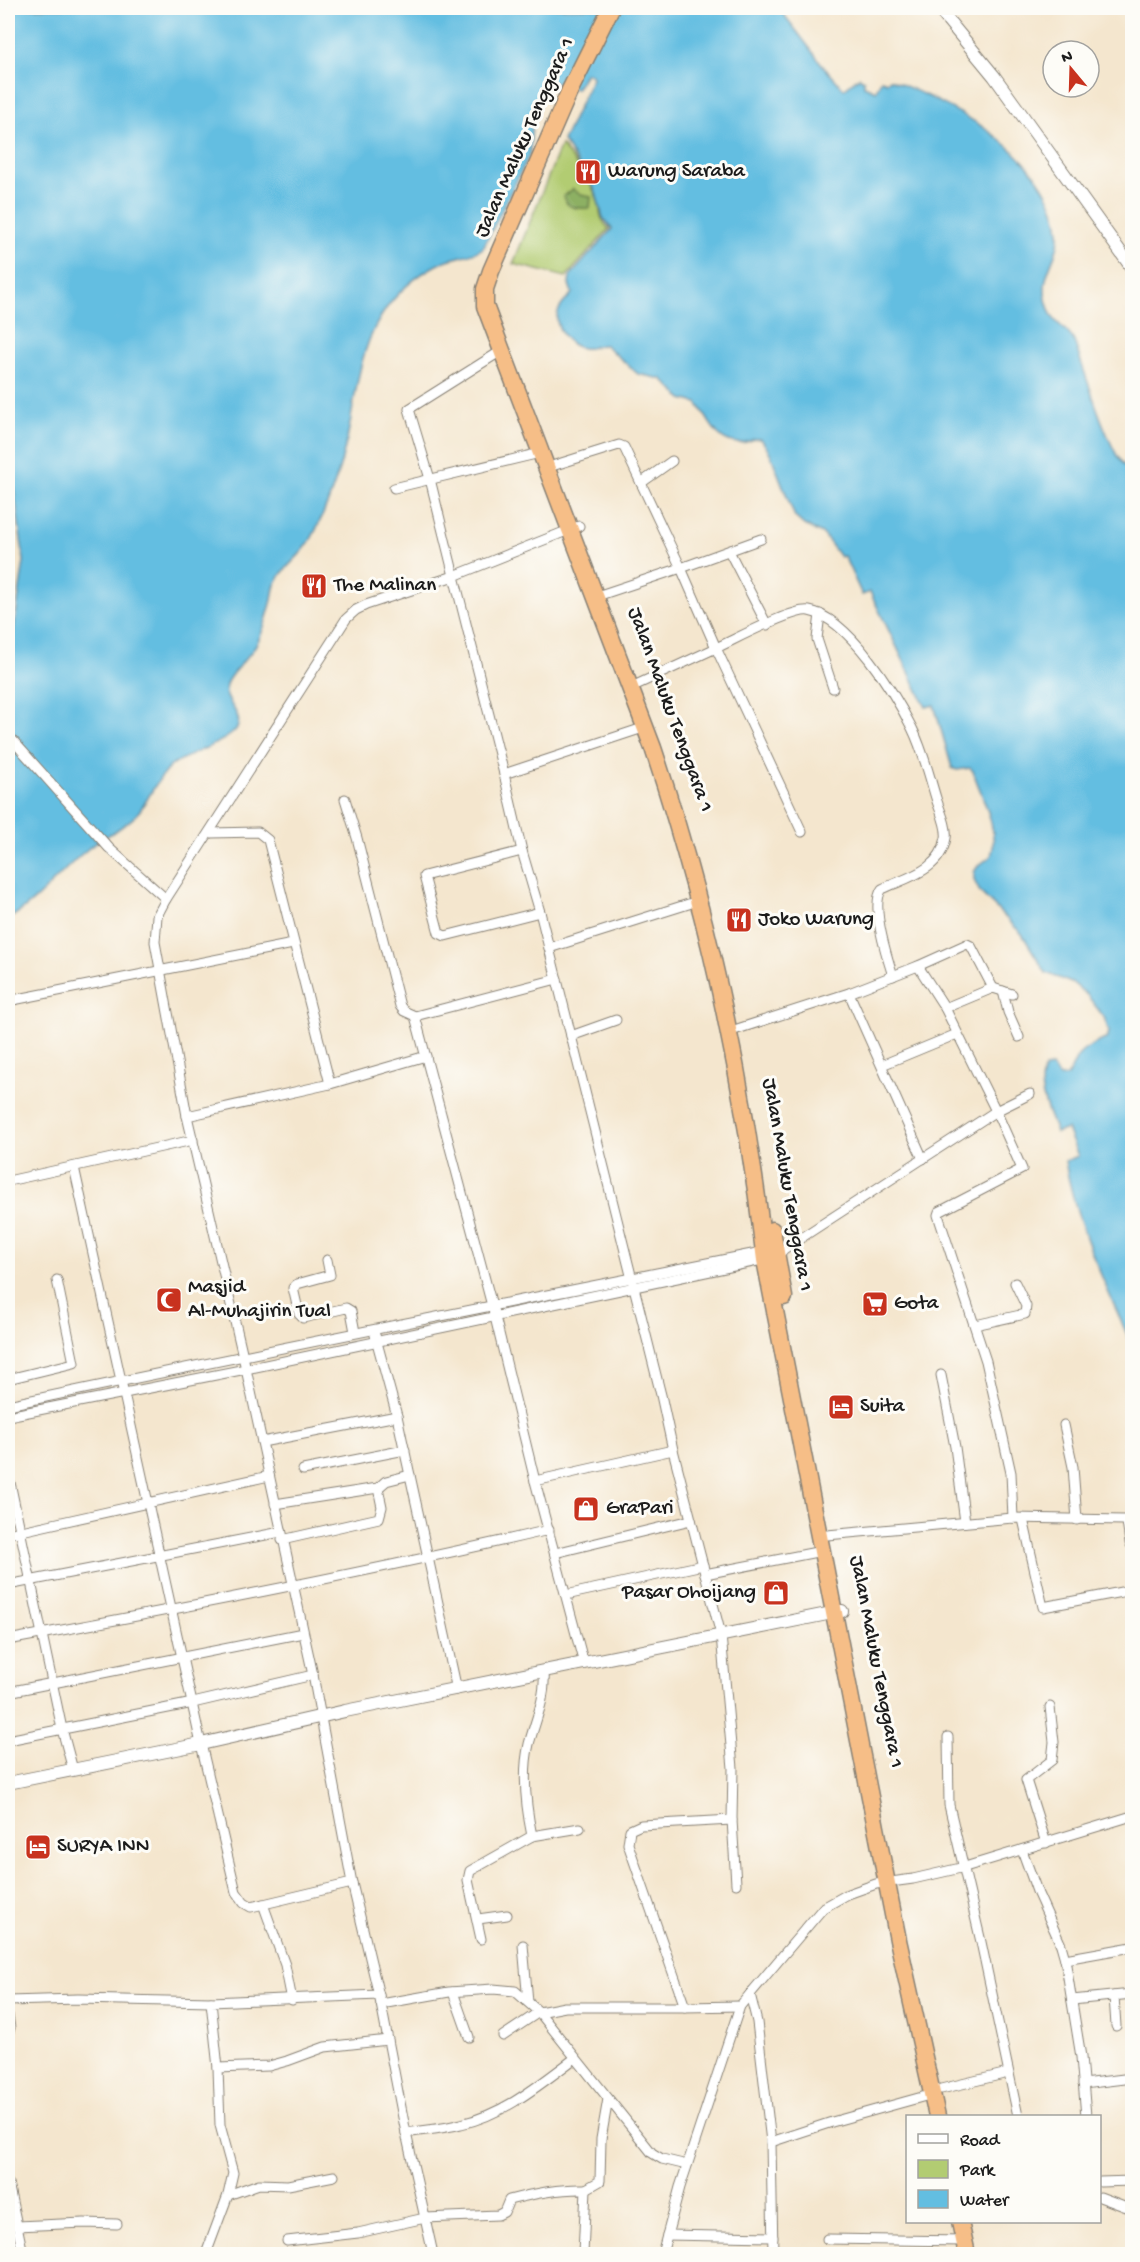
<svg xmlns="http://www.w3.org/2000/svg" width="1140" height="2262" viewBox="0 0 1140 2262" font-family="'Gochi Hand',sans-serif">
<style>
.green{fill:#b2cc72;stroke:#677447;stroke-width:1.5}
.forest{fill:#8db064;stroke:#546640;stroke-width:1.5}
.water{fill:#63bee1;stroke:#406d7e;stroke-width:1.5}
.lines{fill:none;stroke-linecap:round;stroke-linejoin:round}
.minor-casing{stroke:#888175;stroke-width:11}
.tertiary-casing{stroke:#888175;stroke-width:14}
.trunk-casing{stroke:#888175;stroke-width:19}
.minor{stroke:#fff;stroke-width:9}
.tertiary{stroke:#fff;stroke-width:12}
.trunk{stroke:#f6be87;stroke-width:16}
.labels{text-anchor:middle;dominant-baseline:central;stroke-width:6;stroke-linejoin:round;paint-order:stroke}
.street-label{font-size:21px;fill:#1c1c1c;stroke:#fdfcf7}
.poi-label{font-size:21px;fill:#1c1c1c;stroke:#fdfcf7;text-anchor:start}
</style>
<rect width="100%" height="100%" fill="#fdfcf7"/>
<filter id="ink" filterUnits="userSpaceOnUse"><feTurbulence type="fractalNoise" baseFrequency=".0167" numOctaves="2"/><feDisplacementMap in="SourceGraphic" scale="12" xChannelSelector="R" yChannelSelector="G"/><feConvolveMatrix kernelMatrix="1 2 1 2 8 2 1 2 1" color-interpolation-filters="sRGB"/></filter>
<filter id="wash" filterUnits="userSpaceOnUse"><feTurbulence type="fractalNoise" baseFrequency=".008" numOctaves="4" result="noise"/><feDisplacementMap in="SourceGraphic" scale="24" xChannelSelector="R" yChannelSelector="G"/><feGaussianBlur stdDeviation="1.35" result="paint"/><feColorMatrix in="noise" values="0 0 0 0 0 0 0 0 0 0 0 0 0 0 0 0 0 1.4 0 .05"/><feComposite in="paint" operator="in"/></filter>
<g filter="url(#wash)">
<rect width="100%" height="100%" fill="#f4e6ce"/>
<path class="green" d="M561,145c12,16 29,34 36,53 5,14 0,18 12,31l-43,48 -53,-13z"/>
<path class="forest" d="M573,189l5,4 13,4 -1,11c-11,1 -25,1 -26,-12z"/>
<path class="water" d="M8,8h771l45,59 20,22 15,-12 5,3v6l12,5 5,-11 6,2 3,-3c60,27 126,56 158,117 5,10 10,23 11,35 2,31 -26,43 -8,83 4,10 16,14 23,27 9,25 34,109 50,124 2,2 6,2 8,4v877c-26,-61 -56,-119 -67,-185l13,-5 -11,-27 -11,4c-6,-18 -22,-47 -11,-65l6,-1 9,10h6c6,-6 7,-14 12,-21 7,-9 20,-13 29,-18l2,-6 -5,-15 -17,-22 -13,-11 -28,-11 -24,-39 -42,-42 -6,-12v-8l4,-6 13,-10c9,-26 -10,-60 -18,-85l-3,-3 -13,2 -5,-2 -18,-63 -8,2 -56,-115 -8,3 -18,-39 -4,1 -16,-22 -20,-10 -9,-8 -25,-64 -8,-13c-8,-4 -13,3 -22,3 -25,0 -31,-25 -43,-40l-15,-4 -20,-20 -24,-5 -33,-29c-8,-1 -15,5 -23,3 -14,-2 -29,-22 -24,-36 2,-7 10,-13 14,-19l-3,-9 1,-8 42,-47 -9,-11 -8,-28 -32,-49 29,-63 -1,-3 -5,-2 -10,16 -25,-8 -19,40 -2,33 -47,94c-11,8 -26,8 -38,13 -23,10 -42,26 -57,45 -30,40 -31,86 -41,133 -6,27 -15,56 -27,82 -4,9 -9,20 -15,27 -9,12 -23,21 -29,35 -3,5 -3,12 -4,17 -4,15 -8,30 -15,43 -7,14 -25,28 -30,39 -8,18 18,30 10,46 -8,14 -49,25 -66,38 -17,15 -21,33 -34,48 -12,14 -33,22 -48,34 -29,23 -49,53 -81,71v-265l4,-12 12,-81 -16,-115z"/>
</g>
<g filter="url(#ink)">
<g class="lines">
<defs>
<g id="minor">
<polyline points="501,351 409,409 430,479 454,576 579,526"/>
<polyline points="555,465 619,445 624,447 681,568 603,594"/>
<polyline points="641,483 672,461"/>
<polyline points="394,488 540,453"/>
<polyline points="729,551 767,625"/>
<polyline points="820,614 817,639 833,688"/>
<polyline points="638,684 716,648 681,568 761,539"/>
<polyline points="8,735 109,848 166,899"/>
<polyline points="504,774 646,727"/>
<polyline points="345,799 357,838 400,1006 404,1011 415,1016"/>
<path d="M802,832l-86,-184c18,-8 77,-40 93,-37 40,7 86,83 103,117 11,22 17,47 24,70 3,11 12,28 10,40 -6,33 -38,39 -64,51 -12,16 5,68 11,87"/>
<polyline points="211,833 258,832 268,840 330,1084"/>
<polyline points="522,851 424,876 439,933 445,936 540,912"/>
<polyline points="549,948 698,901"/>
<polyline points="918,966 967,944 971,946 993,988"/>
<polyline points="557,979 415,1016 495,1317 535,1481 584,1664"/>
<polyline points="1003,991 1008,1012 1019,1037"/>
<polyline points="849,993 923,1159"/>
<polyline points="8,1001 293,944"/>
<polyline points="945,1008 993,988 1012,994"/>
<polyline points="728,1032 849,993 918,966 945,1008 996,1111 1030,1094"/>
<polyline points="571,1036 616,1020"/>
<polyline points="882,1065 957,1034"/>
<polyline points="187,1116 330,1084 426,1056"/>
<polyline points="74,1167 201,1744 236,1892 244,1903 251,1907 352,1883"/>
<polyline points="8,1181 193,1140"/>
<polyline points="327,1260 330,1275 297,1284 293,1288 299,1314 303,1318 346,1308 351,1311 355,1332"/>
<polyline points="975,1325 1025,1314 1026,1306 1015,1283"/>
<polyline points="375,1335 397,1416 457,1690"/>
<polyline points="941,1375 955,1447 965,1522"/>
<polyline points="8,1379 74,1363 57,1280"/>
<path d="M8,1405c252,-54 506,-103 759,-154"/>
<polyline points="8,1416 246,1369 777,1257 784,1249 996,1111 1022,1169 939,1212 938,1215 986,1361 1011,1473 1013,1518"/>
<polyline points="1064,1425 1073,1467 1077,1520"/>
<polyline points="262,1442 397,1416"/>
<polyline points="303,1470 405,1450"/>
<polyline points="8,1473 62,1729 73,1770"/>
<polyline points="535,1481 673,1450"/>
<polyline points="275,1504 378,1488 386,1481 410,1475"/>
<polyline points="1023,1519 1043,1607 1132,1590"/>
<polyline points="8,1534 269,1476"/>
<polyline points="827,1535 1013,1518 1124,1520 1127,1522 1130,1543 1132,1546"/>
<polyline points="282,1540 379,1518 382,1507 378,1488"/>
<polyline points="555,1553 691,1520"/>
<polyline points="705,1574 822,1551"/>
<polyline points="8,1585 281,1532"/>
<polyline points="566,1595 703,1565"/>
<path d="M8,1640c181,-33 361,-68 541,-110"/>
<polyline points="8,1692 303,1633"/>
<polyline points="948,1737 949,1805 981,1942 1018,2116"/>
<polyline points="8,1740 193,1703 313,1675"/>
<polyline points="732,1820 736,1884"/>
<path d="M532,1836c-6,-29 -10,-63 -3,-92 7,-26 17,-45 15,-73"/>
<polyline points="1046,1843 1026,1780 1052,1760 1054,1742 1050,1707"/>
<polyline points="1022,1850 1038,1894 1061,1945 1065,1959 1081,2057 1086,2116"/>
<polyline points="263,1904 285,1965 292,2000"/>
<polyline points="478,1919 507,1915"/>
<polyline points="481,1939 468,1880 470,1871 532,1836 580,1828"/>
<polyline points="523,1945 528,2002"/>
<polyline points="1065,1959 1132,1947"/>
<polyline points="453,1992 469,2037"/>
<polyline points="750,1994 757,2022 771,2142 773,2254"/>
<polyline points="1114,1996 1116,2026"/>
<polyline points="1072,2000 1132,1994"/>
<polyline points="8,2001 78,1999 211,2002"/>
<polyline points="381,2004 449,1992 493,1989 515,1991 539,2012 652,2153 662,2159 687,2165"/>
<polyline points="8,2015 10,2028 8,2034"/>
<polyline points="503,2036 539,2012 565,2007 685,2007"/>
<polyline points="218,2068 269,2066 287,2061 325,2047 388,2040"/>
<polyline points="1083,2084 1132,2078"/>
<polyline points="941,2089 1008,2073"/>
<path d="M406,2133c18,-3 37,-4 55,-9 44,-10 78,-39 113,-65"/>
<polyline points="771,2142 832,2122 933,2094"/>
<polyline points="1100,2182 1132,2181"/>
<polyline points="8,2183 23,2254"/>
<polyline points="586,2189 600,2181 601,2139 608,2099"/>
<polyline points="228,2195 259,2184 288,2185 334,2176"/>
<polyline points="1100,2197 1132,2209"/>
<polyline points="17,2226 84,2223 117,2224"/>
<polyline points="667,2235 773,2237"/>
<polyline points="827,2239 964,2241"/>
<path d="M287,2241l71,-8 67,-15 73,-3 6,-3 5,-12c26,-7 50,-12 77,-11l-3,65"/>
<polyline points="206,2254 228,2195 233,2173 220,2125 218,2068 211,2002 379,1995"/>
<polyline points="433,2254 406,2133 381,2004 352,1883 313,1675 246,1369 187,1116 155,942 157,916 166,899 346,619 356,610 366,605 454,576 504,774 522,851 540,912 661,1395 673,1450 721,1635 733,1768 732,1820 641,1825 630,1830 628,1844 685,2007 740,2006"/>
<polyline points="662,2254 680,2187 740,2006 823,1908 848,1894 876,1884 913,1879 965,1867 1132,1816"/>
</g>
<g id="tertiary">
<polyline points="938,8 994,76 1132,268"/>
<polyline points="8,1783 201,1744 345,1711 842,1611"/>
</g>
<g id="trunk">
<path d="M611,8l-41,82 -79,181 -6,18v17l168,442c55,165 92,339 112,512l133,680 39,176"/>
<polyline points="772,1230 784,1297"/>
<polyline points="960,2222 967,2254"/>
</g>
</defs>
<use href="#minor" class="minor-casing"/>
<use href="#tertiary" class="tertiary-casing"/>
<use href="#trunk" class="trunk-casing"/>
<use href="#minor" class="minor"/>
<use href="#tertiary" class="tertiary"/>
<use href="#trunk" class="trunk"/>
</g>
</g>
<defs>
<symbol id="restaurant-square" viewBox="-11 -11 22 22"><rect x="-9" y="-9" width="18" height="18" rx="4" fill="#c8321e" stroke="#fdfcf7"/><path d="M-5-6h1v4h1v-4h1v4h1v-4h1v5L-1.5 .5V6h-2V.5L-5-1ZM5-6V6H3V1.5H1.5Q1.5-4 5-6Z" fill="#fff"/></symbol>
<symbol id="mosque-square" viewBox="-11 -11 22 22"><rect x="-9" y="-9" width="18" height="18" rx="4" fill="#c8321e" stroke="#fdfcf7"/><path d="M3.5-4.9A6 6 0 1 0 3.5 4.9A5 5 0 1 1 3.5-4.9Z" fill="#fff"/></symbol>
<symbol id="supermarket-square" viewBox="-11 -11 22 22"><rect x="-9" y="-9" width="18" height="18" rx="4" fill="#c8321e" stroke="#fdfcf7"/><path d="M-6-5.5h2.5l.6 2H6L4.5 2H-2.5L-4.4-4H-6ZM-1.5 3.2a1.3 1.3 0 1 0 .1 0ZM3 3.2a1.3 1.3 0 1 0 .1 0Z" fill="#fff"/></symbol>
<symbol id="hotel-square" viewBox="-11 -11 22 22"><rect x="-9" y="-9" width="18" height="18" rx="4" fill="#c8321e" stroke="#fdfcf7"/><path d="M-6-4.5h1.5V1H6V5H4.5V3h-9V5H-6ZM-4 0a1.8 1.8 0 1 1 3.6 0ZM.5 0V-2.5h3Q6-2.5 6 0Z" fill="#fff"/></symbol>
<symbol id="shop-square" viewBox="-11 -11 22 22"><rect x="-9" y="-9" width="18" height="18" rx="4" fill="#c8321e" stroke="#fdfcf7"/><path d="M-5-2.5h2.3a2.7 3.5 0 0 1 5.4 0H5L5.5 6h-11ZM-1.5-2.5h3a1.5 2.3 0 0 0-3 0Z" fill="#fff"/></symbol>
</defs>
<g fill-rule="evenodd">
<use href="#restaurant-square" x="573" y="157" width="30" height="30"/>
<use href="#restaurant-square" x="299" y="571" width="30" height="30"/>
<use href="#restaurant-square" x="724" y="905" width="30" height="30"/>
<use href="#mosque-square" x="154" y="1285" width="30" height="30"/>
<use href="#supermarket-square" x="860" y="1289" width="30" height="30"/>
<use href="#hotel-square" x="826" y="1392" width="30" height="30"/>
<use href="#shop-square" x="571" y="1494" width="30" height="30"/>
<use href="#shop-square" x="761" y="1578" width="30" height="30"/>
<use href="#hotel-square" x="23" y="1832" width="30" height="30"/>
</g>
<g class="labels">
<g class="street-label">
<text transform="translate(526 138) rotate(-66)">Jalan Maluku Tenggara 1</text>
<text transform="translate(669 710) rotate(70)">Jalan Maluku Tenggara 1</text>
<text transform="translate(786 1185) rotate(80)">Jalan Maluku Tenggara 1</text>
<text transform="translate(875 1662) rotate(79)">Jalan Maluku Tenggara 1</text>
</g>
<g class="poi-label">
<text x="608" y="172">Warung Saraba</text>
<text x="334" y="586">The Malinan</text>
<text x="758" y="920">Joko Warung</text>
<text x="188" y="1288">Masjid<tspan x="188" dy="24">Al-Muhajirin Tual</tspan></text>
<text x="894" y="1304">Gota</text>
<text x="860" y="1407">Suita</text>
<text x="606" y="1509">GraPari</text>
<text x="756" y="1593" text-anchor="end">Pasar Ohoijang</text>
<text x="57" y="1847">SURYA INN</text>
</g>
</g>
<rect width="1140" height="2262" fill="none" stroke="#fdfcf7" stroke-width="30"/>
<rect x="906" y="2115" width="195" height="108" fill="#fdfcf7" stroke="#a3a29f" stroke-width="1.5"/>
<rect x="918" y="2134" width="30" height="9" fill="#ffffff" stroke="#a3a29f" stroke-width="1.5"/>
<text x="960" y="2145" font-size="18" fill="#1c1c1c">Road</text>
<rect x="918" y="2160" width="30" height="18" fill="#b2cc72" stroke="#a3a29f" stroke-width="1.5"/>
<text x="960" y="2175" font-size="18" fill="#1c1c1c">Park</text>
<rect x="918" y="2190" width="30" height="18" fill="#63bee1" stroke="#a3a29f" stroke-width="1.5"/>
<text x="960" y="2205" font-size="18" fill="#1c1c1c">Water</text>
<g transform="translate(1071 69) rotate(341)"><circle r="28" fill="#fdfcf7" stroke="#a3a29f" stroke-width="1.5"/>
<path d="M0-4.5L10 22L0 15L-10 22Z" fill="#c8321e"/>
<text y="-9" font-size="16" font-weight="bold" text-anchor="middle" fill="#1c1c1c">N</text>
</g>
</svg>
